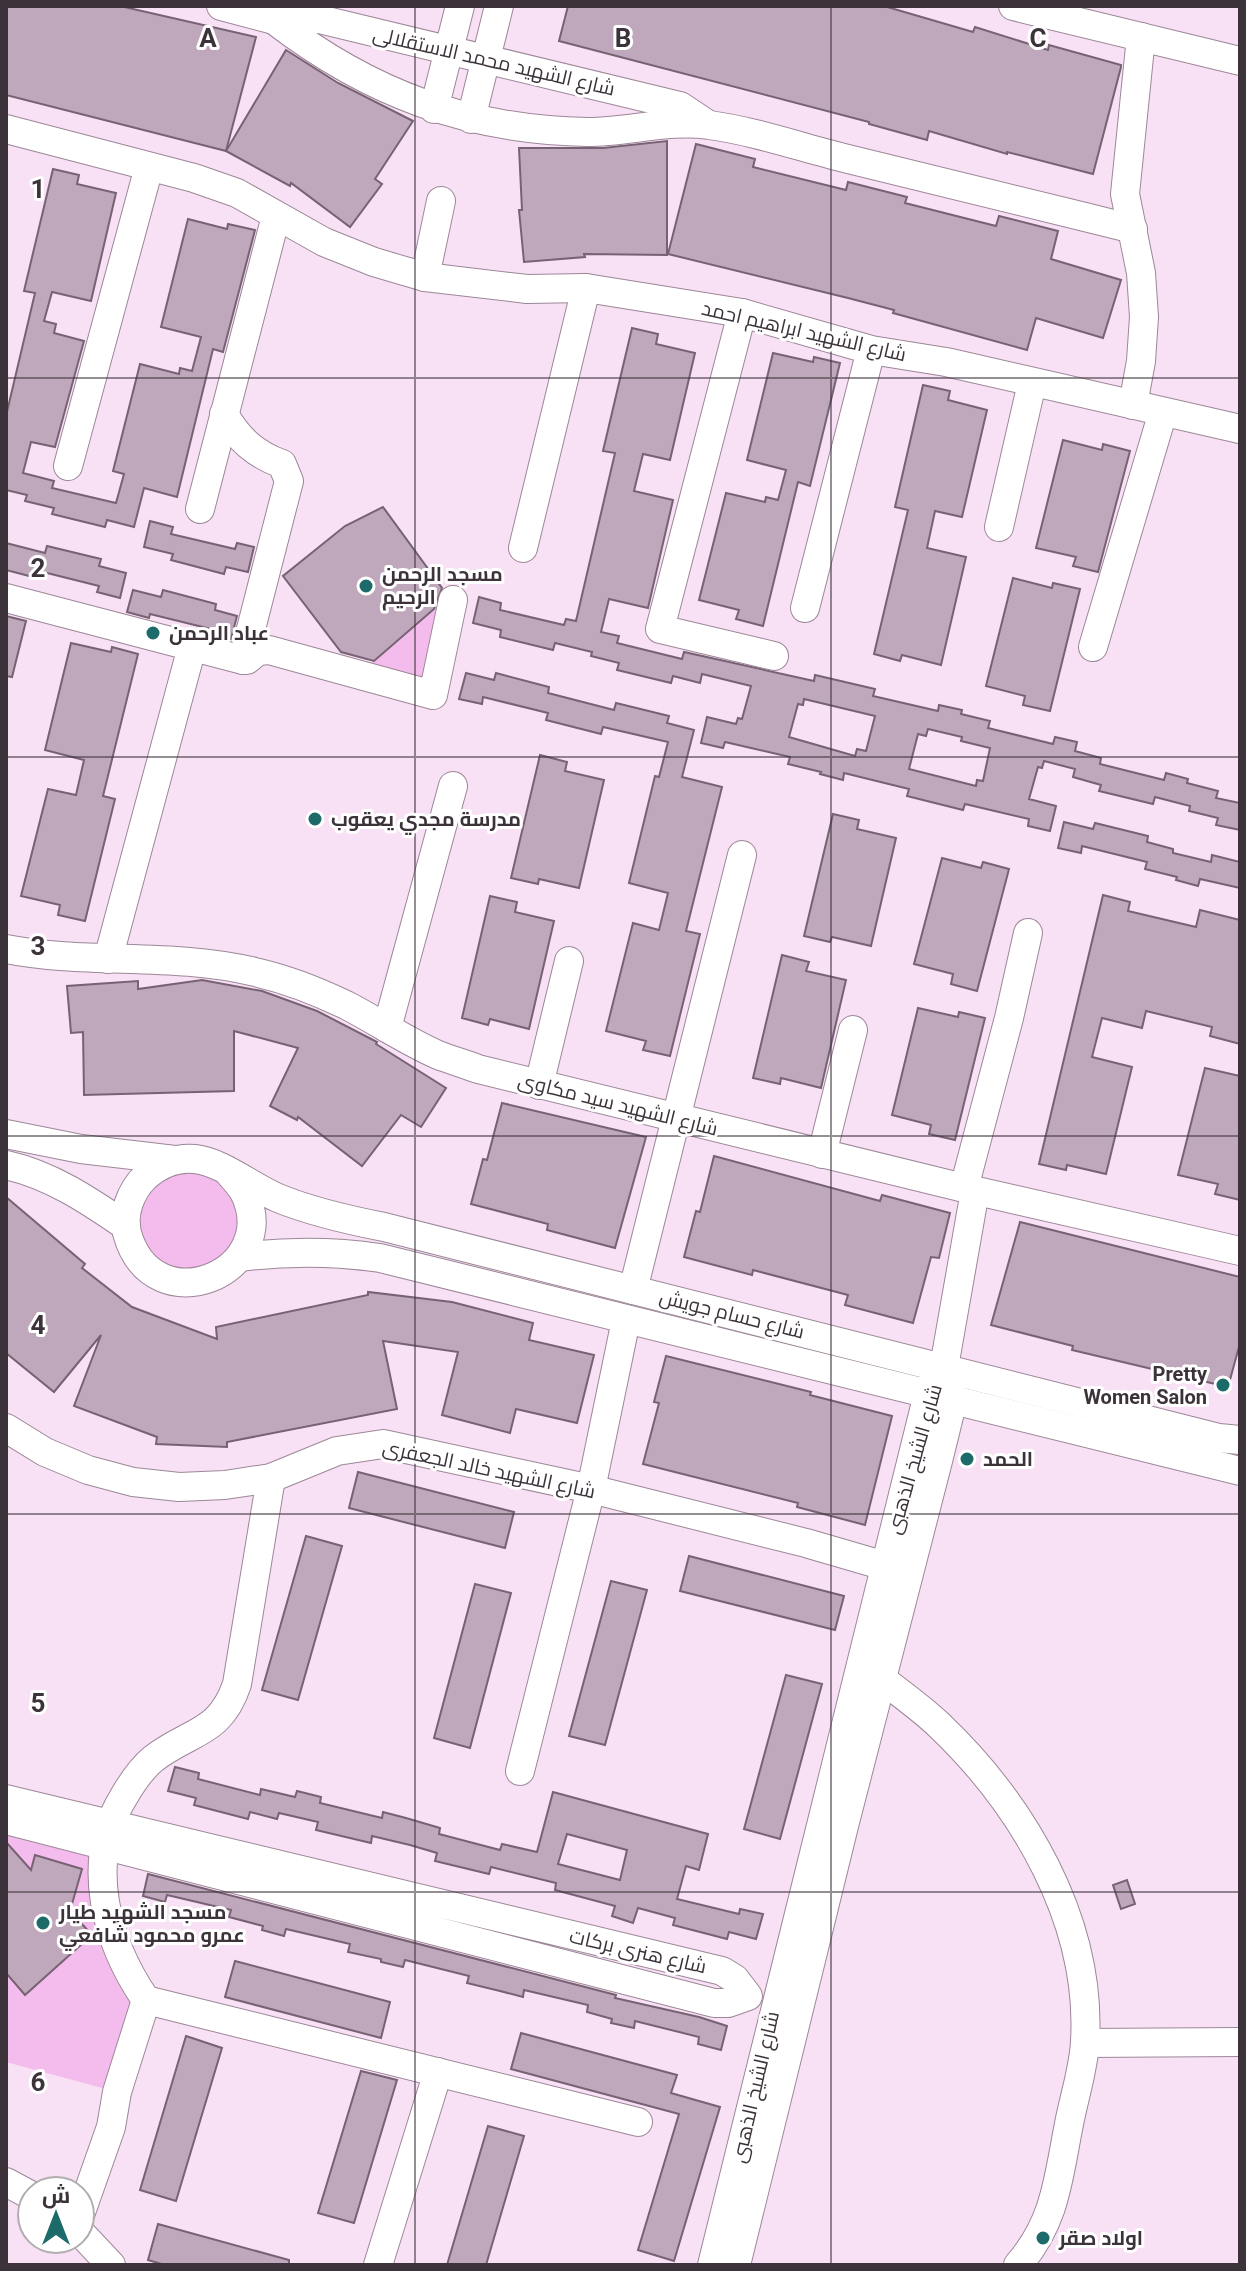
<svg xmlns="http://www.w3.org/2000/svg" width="1246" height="2271" viewBox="0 0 1246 2271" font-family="Roboto,Cairo,sans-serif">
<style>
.green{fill:#f4bcec}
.building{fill:#bfa8bb;stroke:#776273;stroke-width:2;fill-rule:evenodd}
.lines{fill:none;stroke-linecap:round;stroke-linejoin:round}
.minor-casing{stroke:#9c8798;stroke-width:30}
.minor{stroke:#fff;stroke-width:28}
.grid{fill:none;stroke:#3c333a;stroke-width:2;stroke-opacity:0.55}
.poi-dot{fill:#1d6a6a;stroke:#fff;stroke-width:3}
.labels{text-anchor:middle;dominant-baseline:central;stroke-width:6;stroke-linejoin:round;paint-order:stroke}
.street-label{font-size:20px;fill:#3c333a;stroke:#fff}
.poi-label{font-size:20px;font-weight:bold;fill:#3c333a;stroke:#fff;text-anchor:start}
.grid-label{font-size:26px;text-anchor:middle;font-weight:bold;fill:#3c333a;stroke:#fff;stroke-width:6;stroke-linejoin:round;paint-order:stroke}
</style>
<rect width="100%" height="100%" fill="#f8e1f4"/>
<g class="green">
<polygon points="448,597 433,695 358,674"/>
<polygon points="175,1160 243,1191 240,1257 161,1278 128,1204"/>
<polygon points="6,1820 105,1844 134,1983 117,2092 6,2062"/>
</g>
<g class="building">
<polygon points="6,6 120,6 256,37 226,151 6,95"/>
<polygon points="568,6 884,6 973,32 975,27 1048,50 1049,45 1121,65 1121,67 1093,174 1007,152 1007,154 929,131 927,140 869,124 869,122 559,41"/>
<polygon points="286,50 338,83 413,121 375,179 382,184 350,227 291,183 290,186 226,151"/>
<polygon points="667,141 667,255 584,254 585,257 524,262 519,210 522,210 519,148 603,148"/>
<polygon points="696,144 755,159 753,167 846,190 848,182 907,197 905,203 996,226 999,216 1058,231 1051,259 1121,280 1103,338 1036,318 1027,350 893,313 894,310 848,298 668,254"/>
<polygon points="53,169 79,175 77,184 116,193 91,301 52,292 44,321 56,324 54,333 84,341 55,447 31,442 23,473 54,481 52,488 116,503 124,474 113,471 140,364 179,374 180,368 192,371 201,337 161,327 188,219 227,229 228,224 255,230 223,352 213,349 177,497 144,488 134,527 107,520 105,527 52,514 54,508 25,501 27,495 6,490 6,416 35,293 24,291"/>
<path d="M632,328l26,6 -2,10 39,9 -25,107 -27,-6 -9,37 39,9 -25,108 -39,-9 -8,33 18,4 -2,7 65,16 2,-7 130,29 1,-6 60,14 -2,7 65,15 1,-6 23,5 -1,4 29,7 -2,7 65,16 2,-7 22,5 -2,9 26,7 -1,6 64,16 2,-7 22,6 -1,4 31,8 -2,7 24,5v27l-24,-5 2,-7 -29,-7 1,-5 -35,-9 -2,7 -54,-13 2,-6 -28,-8 2,-8 -31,-8 -2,7 -4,-1 -9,32 27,7 -6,25 -22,-5 1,-7 -64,-15 -2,6 -56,-14 2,-7 -65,-16 -1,7 -23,-6 1,-2 -33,-8 2,-7 -65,-15 -2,6 -22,-5 6,-26 29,7 2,-6 4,1 9,-33 -49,-12 -2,9 -27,-7 -2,7 -54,-13 2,-7 -28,-7 1,-4 -37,-9 -2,7 -53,-13 1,-7 -28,-7 6,-26 22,6 -1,7 64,15 2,-6 10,2 39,-168 -12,-2zM804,699l71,17 -9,35 -9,-2 -2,7 -66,-19 9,-33 5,1zM928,729l34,8 -1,4 29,7 -7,33 -6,-1 -1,6 -67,-17 9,-35 8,2z"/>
<polygon points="773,353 813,362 814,357 840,363 810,486 798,482 763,626 736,619 739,610 699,600 726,493 765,502 766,497 778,500 786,470 747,460"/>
<polygon points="923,385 950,391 948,400 987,410 962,517 935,511 927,548 966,557 941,665 902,655 900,661 874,654 908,510 895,507"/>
<polygon points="1063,440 1102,450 1103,444 1130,451 1098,572 1073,566 1076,557 1036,548"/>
<polygon points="383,507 442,588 434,609 374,661 341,652 283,576 345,526"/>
<polygon points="150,521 173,527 171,534 235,549 237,543 254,547 248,572 226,567 224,574 171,560 173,554 144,547"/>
<polygon points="6,543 45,553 47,546 101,559 99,566 126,573 120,598 97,592 99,586 35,570 33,577 6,570"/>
<polygon points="1013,578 1052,588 1053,583 1080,589 1050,711 1023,705 1025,696 986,686"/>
<polygon points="133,590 161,597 163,590 216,604 215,610 237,616 231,639 214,635 215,630 150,614 149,618 127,612"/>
<polygon points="6,616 26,621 12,677 6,676"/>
<polygon points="71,643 111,652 112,647 138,654 103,796 115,799 85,921 58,915 60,905 21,896 48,789 76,795 84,760 45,750"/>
<polygon points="466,673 494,680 496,673 549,687 548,693 614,710 616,703 669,716 667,723 694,730 682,777 722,787 686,931 700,934 670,1056 643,1050 646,1041 606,1031 633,923 659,930 668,893 629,883 655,776 659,777 668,742 603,727 601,734 546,720 548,713 483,697 482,704 459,699"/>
<polygon points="540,755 567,762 565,771 604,780 579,888 539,879 538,884 511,878"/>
<polygon points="833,814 859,820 857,829 896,838 871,946 832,937 830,942 804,936"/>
<polygon points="1064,822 1093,829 1095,823 1148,836 1147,842 1173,849 1173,853 1211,862 1212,855 1240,862 1240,888 1200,879 1198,886 1176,880 1177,877 1145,869 1147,862 1082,846 1081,853 1058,848"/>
<polygon points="942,858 981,868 983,862 1009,869 977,991 951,984 953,974 914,964"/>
<polygon points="1103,895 1130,902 1128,911 1196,927 1200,910 1240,920 1240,1044 1210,1036 1212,1027 1146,1011 1142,1028 1102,1018 1092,1057 1132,1067 1106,1174 1067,1165 1066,1170 1039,1164"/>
<polygon points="490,896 517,902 515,912 554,921 529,1029 490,1019 488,1025 462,1018"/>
<polygon points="782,955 809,962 806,971 846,980 821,1088 781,1078 780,1084 753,1078"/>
<polygon points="202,980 262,991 317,1011 377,1042 376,1044 446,1088 421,1127 401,1115 362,1166 298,1117 297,1120 270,1106 298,1048 234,1031 234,1091 84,1095 83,1032 71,1033 67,986 138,981 138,989"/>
<polygon points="918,1008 958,1017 959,1012 985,1018 955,1140 929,1134 931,1125 892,1115"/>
<polygon points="1205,1068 1240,1076 1240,1200 1215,1194 1218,1184 1178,1175"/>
<polygon points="502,1103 646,1137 615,1248 547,1230 548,1224 471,1204 483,1159 487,1160"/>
<polygon points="714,1156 880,1201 882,1195 950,1213 939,1258 931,1257 913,1323 845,1305 848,1295 753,1270 752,1275 684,1257 696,1211 700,1212"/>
<polygon points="6,1197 85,1264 82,1268 132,1307 217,1339 216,1327 368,1295 368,1292 452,1302 533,1323 529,1340 594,1355 577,1423 516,1409 510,1433 442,1415 458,1352 383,1341 397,1409 227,1442 227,1447 156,1444 157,1437 74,1406 101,1335 54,1392 6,1353"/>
<polygon points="1020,1222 1240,1277 1240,1343 1228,1387 1072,1350 1073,1346 991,1325"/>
<polygon points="666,1356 811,1392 810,1395 892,1416 865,1525 797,1507 798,1503 643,1464 659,1403 654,1402"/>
<polygon points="358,1472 514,1512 505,1548 349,1508"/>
<polygon points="306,1536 342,1546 298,1700 262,1690"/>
<polygon points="689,1556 844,1596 835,1630 680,1591"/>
<polygon points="611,1581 647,1590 605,1745 569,1736"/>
<polygon points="475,1584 511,1593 470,1748 434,1738"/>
<polygon points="786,1675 822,1684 780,1839 744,1829"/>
<path d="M175,1767l24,6 -1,6 62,16 1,-6 34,8 2,-6 24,6 -1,6 62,15 1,-6 23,6 34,10 -1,6 61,16 2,-6 35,8 16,-60 155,42 -9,36 -13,-4 -9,33 62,15 1,-5 23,5 -7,25 -27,-7 -2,7 -54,-14 2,-7 -37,-10 -5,15 -21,-7 3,-10 -60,-16 1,-7 -65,-16 -2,7 -54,-13 2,-8 -27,-8 -38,-9 -1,7 -55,-13 2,-8 -39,-9 -2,6 -27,-7 -2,7 -54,-14 2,-7 -28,-7zM567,1834l60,16 -7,30 -62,-16z"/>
<polygon points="6,1842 31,1870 35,1855 82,1869 70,1911 92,1935 25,1995 6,1973"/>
<polygon points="148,1874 616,1995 615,1998 699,2017 727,2026 721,2050 698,2044 699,2037 635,2021 634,2028 611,2023 612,2019 587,2012 588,2005 524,1990 523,1997 500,1991 467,1983 469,1976 405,1960 403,1967 381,1962 381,1959 348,1952 350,1944 286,1929 284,1936 262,1930 263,1926 229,1917 231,1910 167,1895 165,1902 143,1896"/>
<polygon points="1127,1880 1135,1904 1121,1909 1113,1885"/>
<polygon points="235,1961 390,2002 381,2038 225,1997"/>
<polygon points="521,2033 677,2075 671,2093 720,2107 674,2261 638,2250 679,2114 511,2069"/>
<polygon points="186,2036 222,2048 176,2201 140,2190"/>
<polygon points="361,2071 397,2080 354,2223 318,2213"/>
<polygon points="488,2126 524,2136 486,2265 447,2265"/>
<polygon points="158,2224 289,2260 289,2265 165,2265 148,2260"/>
</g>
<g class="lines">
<defs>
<g id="minor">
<polyline points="221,6 274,20 319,19 680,106 707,124"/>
<polyline points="1013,6 1240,61"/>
<path d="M274,20c95,73 193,110 314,112 38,0 84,-13 121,-7 45,6 91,22 135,33 97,24 193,47 289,71"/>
<polyline points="434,109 460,6"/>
<polyline points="471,119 499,6"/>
<polyline points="6,129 194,178 237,193 324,242 374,262 425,277 527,289 586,288 742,313 871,350 946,362 1240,429"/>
<polyline points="425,277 441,201"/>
<polyline points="742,313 660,629 774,656"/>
<polyline points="1133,405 1141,361 1144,317 1141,273 1125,194 1141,37"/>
<path d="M224,414c15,26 31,40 58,50l7,17 -46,179"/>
<polyline points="68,466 149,167"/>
<polyline points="200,509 276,216"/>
<polyline points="999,527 1032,383"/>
<polyline points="523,548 586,288"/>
<polyline points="6,598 243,660 247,660 258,651 269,650 433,695 453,600"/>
<polyline points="805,608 871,350"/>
<polyline points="1093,647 1163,412"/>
<path d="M6,949c82,16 167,3 249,23 31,7 62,19 91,33 31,16 60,36 92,50 13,5 27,9 40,14l486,119 276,63"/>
<polyline points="108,959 192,647"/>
<polyline points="387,1028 453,786"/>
<polyline points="539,1085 569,961"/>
<polyline points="6,1134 81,1149 175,1160"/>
<polyline points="822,1154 853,1030"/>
<path d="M6,1165c45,10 82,35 120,61"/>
<path d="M229,1173c5,6 11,12 15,19 40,80 -91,135 -117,41 -5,-20 4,-42 18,-56 13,-12 31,-20 50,-18 27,3 57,28 83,39 34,14 70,22 106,29l835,211 21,2"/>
<polyline points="964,1188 1009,1018 1028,933"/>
<path d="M240,1257c48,-6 92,-6 140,1l860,213"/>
<polyline points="633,1290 742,855"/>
<polyline points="6,1428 45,1452 88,1470 133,1482 179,1487 225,1485 271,1478 337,1451 383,1444 591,1489 806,1543 885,1566"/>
<path d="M882,1679c19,15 39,29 57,46 84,80 153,196 146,316 -1,27 -11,56 -16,83 -11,55 -13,97 -51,141"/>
<polyline points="520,1771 591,1489 626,1320"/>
<polyline points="6,1799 722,1971 735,1979 748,1996 728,2003 714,2003 6,1820"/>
<polyline points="146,2000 638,2122"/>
<polyline points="1085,2043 1240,2042"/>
<polyline points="6,2182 32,2196"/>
<path d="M80,2215l31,-88 6,-35 29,-92c-40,-58 -62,-138 -23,-202 8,-14 18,-29 30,-39 37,-29 67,-24 84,-75l34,-206"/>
<polyline points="80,2232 111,2265"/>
<polyline points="378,2265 438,2072"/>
<polyline points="712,2265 928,1394 934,1379 944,1367 975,1191"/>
<polyline points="736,2265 844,1826 938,1461 953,1400 950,1383"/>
</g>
</defs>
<use href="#minor" class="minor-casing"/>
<use href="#minor" class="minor"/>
</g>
<path class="grid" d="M415,6v2259M831,6v2259M6,378h1234M6,757h1234M6,1136h1234M6,1514h1234M6,1892h1234"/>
<g class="poi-dot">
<circle cx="366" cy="586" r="8"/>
<circle cx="153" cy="633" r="8"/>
<circle cx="315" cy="819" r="8"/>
<circle cx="1223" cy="1385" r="8"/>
<circle cx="967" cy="1459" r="8"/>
<circle cx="43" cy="1923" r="8"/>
<circle cx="1043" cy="2238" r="8"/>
</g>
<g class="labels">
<g class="street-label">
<text transform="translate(494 61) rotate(13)">شارع الشهيد محمد الاستقلالى</text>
<text transform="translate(804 331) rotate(13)">شارع الشهيد ابراهيم احمد</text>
<text transform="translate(618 1104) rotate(14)">شارع الشهيد سيد مكاوى</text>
<text transform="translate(732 1314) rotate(14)">شارع حسام جويش</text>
<text transform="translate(914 1459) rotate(-74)">شارع الشيخ الذهبى</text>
<text transform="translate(489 1469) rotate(12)">شارع الشهيد خالد الجعفرى</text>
<text transform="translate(638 1951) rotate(13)">شارع هنرى بركات</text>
<text transform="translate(755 2087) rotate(-77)">شارع الشيخ الذهبى</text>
</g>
<g class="poi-label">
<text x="382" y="574">مسجد الرحمن<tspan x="382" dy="23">الرحيم</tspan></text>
<text x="169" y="633">عباد الرحمن</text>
<text x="331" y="819">مدرسة مجدي يعقوب</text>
<text x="1207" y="1374" text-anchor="end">Pretty<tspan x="1207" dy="23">Women Salon</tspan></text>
<text x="983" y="1459">الحمد</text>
<text x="59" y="1912">مسجد الشهيد طيار<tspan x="59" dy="23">عمرو محمود شافعي</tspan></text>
<text x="1059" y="2238">اولاد صقر</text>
</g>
</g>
<g class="grid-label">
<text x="208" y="47">A</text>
<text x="623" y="47">B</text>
<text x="1038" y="47">C</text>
<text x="38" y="198">1</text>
<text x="38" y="577">2</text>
<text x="38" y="955">3</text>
<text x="38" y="1334">4</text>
<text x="38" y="1712">5</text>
<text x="38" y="2091">6</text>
</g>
<rect width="1246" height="2271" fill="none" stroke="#3c333a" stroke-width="16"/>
<g transform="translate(56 2215)"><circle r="38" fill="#ffffff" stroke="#b1adb0" stroke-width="2"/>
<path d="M0-6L14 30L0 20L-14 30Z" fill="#1d6a6a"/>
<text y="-12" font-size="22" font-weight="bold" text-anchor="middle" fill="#3c333a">ش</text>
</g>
</svg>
